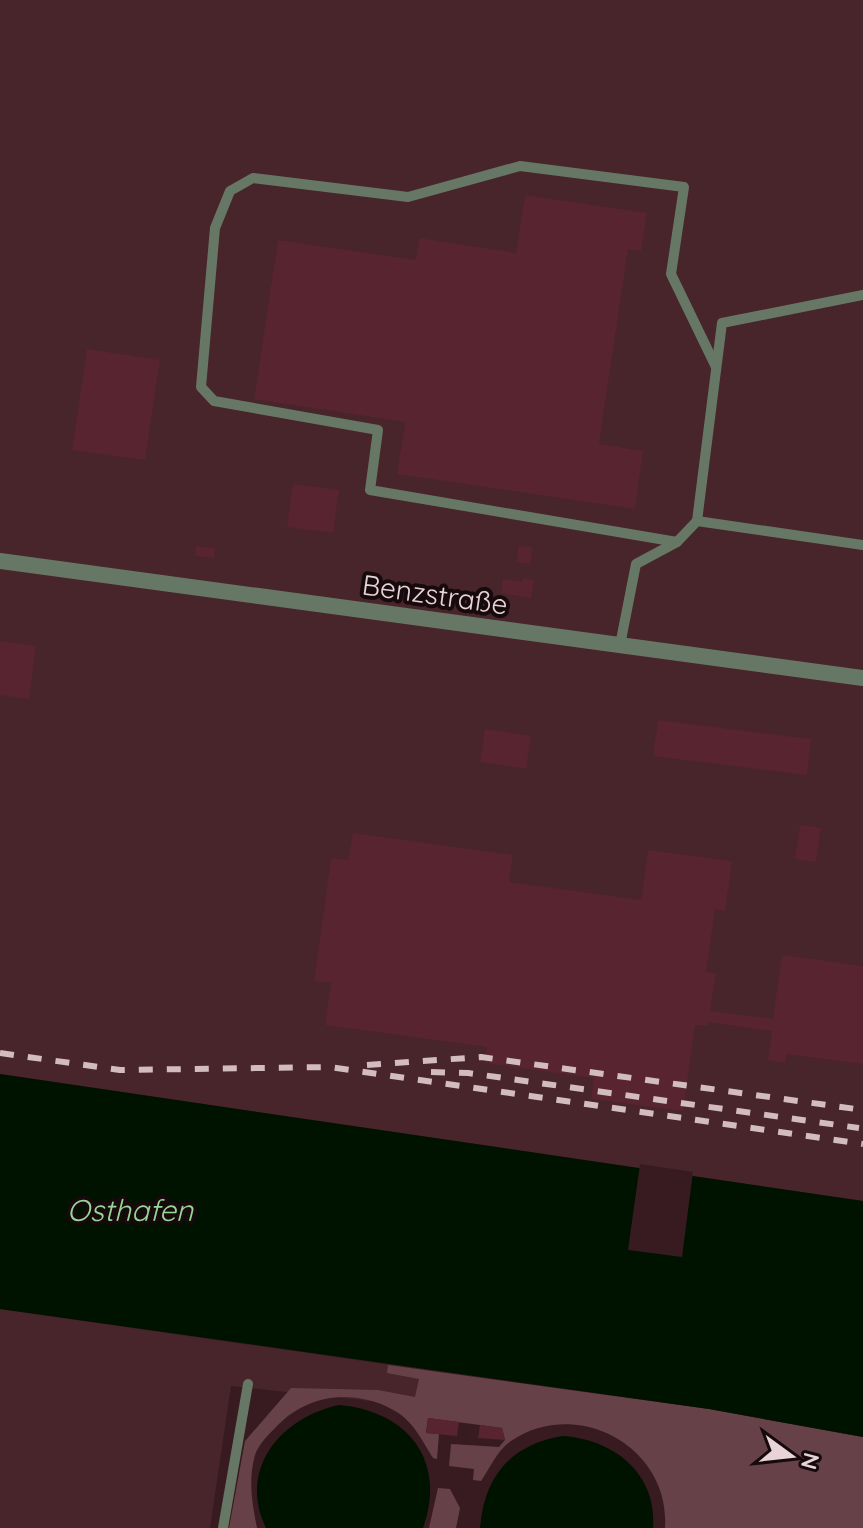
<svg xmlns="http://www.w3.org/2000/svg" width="863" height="1528" viewBox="0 0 863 1528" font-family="Quicksand,sans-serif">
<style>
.built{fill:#48242b}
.green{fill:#664248}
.water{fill:#001200}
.pier{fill:#381b21}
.building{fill:#58242f}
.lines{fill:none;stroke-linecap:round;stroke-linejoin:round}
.lane{stroke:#667865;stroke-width:10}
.street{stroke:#667865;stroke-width:16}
.rail{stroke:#d2bcbf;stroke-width:6;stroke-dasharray:14 14;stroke-linecap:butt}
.labels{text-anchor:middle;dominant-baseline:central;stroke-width:8;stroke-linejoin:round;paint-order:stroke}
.street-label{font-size:28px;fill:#e8d3d6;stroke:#160a0c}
.water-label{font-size:30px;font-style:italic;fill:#98d697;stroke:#160a0c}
</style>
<rect width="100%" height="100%" fill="#381b21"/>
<g class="built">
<polygon points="0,0 863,0 863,1201 0,1074"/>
<polygon points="0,1309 426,1370 419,1406 231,1386 210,1528 0,1528"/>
</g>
<g class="green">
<path d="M388,1365l321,44 154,28v91h-198c6,-80 -87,-132 -154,-87 -13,8 -21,27 -30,40l-8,-1 1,-11 -25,-3 2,-22 48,3 6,-7 -3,-12 -74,-10 -2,15 13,1 -2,25 -4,-1c-10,-16 -18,-33 -33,-44 -40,-26 -90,-22 -123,12 -8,8 -19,19 -22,29 -7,25 -3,48 2,73h-28l16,-87 46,-53 87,2 37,7 4,-18 -32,-6z"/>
<polygon points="438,1488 450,1489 460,1508 456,1528 429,1528"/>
</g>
<g class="water">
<polygon points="0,1074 863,1201 863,1437 709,1409 0,1309"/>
<path d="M339,1405c69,6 108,56 84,123h-157c-29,-60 16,-111 73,-123z"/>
<path d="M562,1436c51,3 95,37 91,92h-173c4,-52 31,-83 82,-92z"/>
</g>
<polygon class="pier" points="640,1164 693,1172 682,1257 628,1250"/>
<g class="building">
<polygon points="525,195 647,213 641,251 628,249 599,444 643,451 635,509 397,474 405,422 254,399 278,240 416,260 419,238 516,253"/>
<polygon points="87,349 160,360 145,460 72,450"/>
<polygon points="293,484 339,490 333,533 287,527"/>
<polygon points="196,546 215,548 214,558 195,556"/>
<polygon points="518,546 532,547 531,564 517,562"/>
<polygon points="523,578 534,580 531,598 501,593 503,579 523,582"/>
<polygon points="0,641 36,646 29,699 0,695"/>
<polygon points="658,720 811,739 807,775 653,756"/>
<polygon points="485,729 531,736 526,769 480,762"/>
<polygon points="800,825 821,828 816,862 795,859"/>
<polygon points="353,833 513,855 509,882 641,900 648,850 732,861 725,911 715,909 706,972 716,973 710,1011 773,1019 782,955 863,966 863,1064 786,1054 785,1063 768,1060 772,1031 708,1022 708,1026 695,1025 683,1111 591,1099 594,1078 485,1063 487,1047 325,1025 331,983 314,981 331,858 348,860"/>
<polygon points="428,1418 459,1422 457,1436 426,1433"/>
<polygon points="480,1425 502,1428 505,1440 478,1438"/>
</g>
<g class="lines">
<g class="lane">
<polyline points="697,521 863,545"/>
<polyline points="677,542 370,490 378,430 214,401 201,387 215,228 230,191 253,178 408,197 520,166 684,187 671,274 716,367"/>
<polyline points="620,645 636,564 677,542 697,521 722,323 863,295"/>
<polyline points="223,1528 248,1384"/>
</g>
<polyline class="street" points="0,561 863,678"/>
<g class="rail">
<polyline points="0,1053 120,1070 330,1067 863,1144"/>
<polyline points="367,1065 481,1057 863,1110"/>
<polyline points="431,1072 468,1073 859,1128"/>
</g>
</g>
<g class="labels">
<g class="street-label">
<text transform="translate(435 594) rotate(8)">Benzstraße</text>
</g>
<g class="water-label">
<text x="130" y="1210">Osthafen</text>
</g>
</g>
<g transform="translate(791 1456) rotate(105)" stroke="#160a0c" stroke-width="6" paint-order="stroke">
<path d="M0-6L14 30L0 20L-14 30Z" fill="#e8d3d6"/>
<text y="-12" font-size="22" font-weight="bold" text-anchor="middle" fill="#e8d3d6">N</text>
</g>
</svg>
